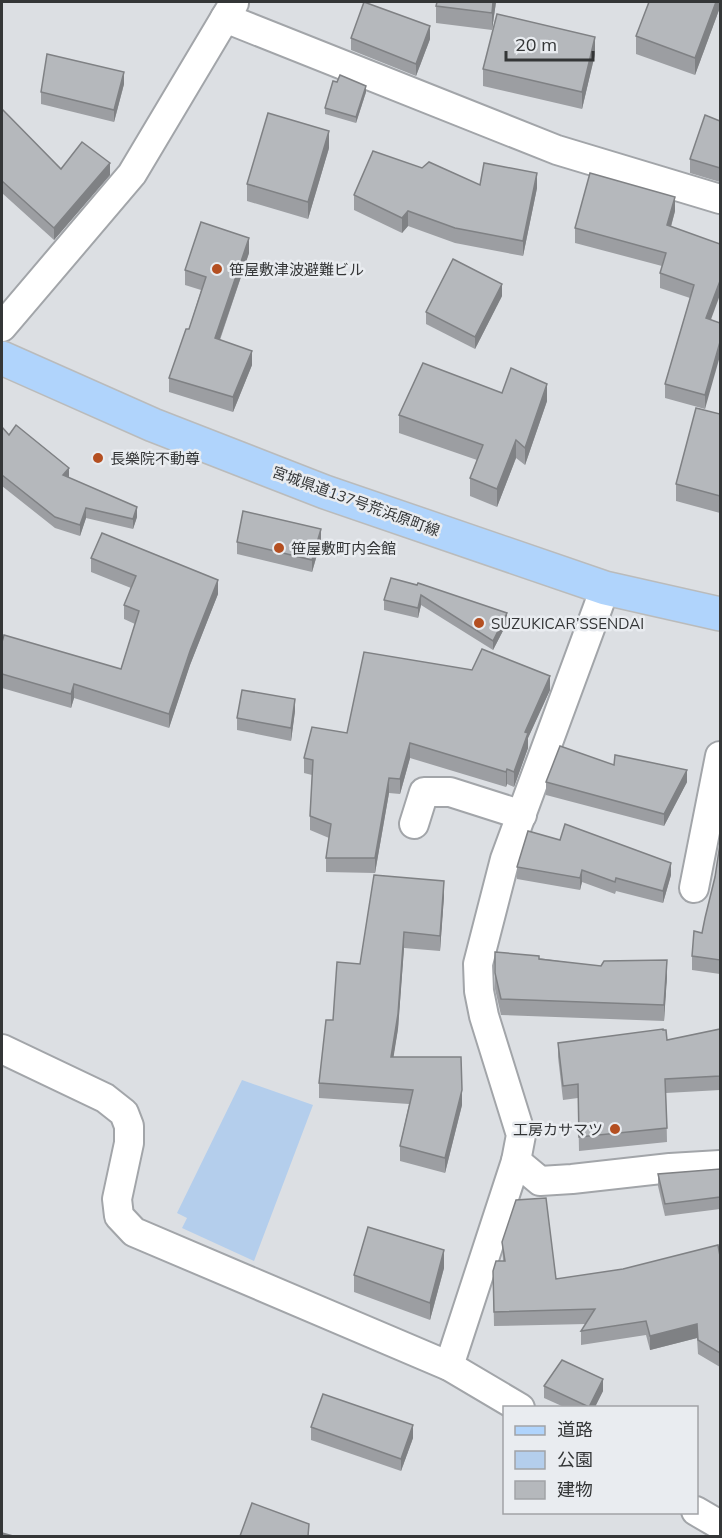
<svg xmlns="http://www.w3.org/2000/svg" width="722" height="1538" viewBox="0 0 722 1538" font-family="Mulish,'Noto Sans JP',sans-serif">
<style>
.green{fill:#b4ceec}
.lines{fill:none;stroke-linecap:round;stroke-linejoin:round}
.minor-casing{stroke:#a2a5a9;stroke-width:32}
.major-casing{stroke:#babbbb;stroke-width:36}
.minor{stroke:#fff;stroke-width:28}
.major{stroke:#b0d4fc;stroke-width:33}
.wall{fill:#9c9ea2}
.shaded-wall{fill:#7f8184}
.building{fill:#b5b8bc;stroke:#7f8184;stroke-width:1.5}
.poi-dot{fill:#b44f21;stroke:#e9ecf0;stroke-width:2}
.labels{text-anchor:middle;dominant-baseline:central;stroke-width:5;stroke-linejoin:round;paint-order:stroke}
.poi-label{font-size:15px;fill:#343637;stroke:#e9ecf0;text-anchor:start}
.street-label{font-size:15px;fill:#343637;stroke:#e9ecf0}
</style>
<rect width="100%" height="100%" fill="#dcdfe3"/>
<polygon class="green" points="242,1080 313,1105 254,1261 182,1228 187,1218 177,1213"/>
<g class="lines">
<defs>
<g id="minor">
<polyline points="225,18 557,150 720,199"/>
<polyline points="2,327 132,174 234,3"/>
<polyline points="414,824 424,792 450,792 522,815"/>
<polyline points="694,888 720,756"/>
<polyline points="2,1049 105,1098 124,1113 129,1126 129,1143 117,1199 119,1216 134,1232 449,1366 520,1408"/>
<polyline points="516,1161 540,1181 572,1179 670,1168 720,1165"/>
<polyline points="449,1366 516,1161 521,1135 484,1016 479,991 478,964 505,859 605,588"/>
<polyline points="696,1511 720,1525"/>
</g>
<polyline id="major" points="2,358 153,425 325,492 605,588 720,614"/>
</defs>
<use href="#minor" class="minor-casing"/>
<use href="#major" class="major-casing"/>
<use href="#minor" class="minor"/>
<use href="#major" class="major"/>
</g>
<g class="wall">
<polygon points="496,2 492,30 436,23 436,6"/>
<polygon points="719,2 719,10 695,75 636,54 636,36"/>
<polygon points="351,38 430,39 416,76 351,50"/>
<polygon points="595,54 582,109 483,86 483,69"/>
<polygon points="124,84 114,122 41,104 41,92"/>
<polygon points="366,92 356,123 325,114 325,108"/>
<polygon points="2,109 61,169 110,175 54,240 2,193"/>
<polygon points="720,121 720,182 690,173 690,159"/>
<polygon points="329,148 308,219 247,201 247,184"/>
<polygon points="422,168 480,185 537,188 523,256 455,243 408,226 402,233 354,210 354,195"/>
<polygon points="675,211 671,227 711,320 705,409 665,398 665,384 690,298 660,288 660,273 662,266 575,243 575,228"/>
<polygon points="249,253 220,340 252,365 233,412 169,392 169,378 189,329 201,290 185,285 185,270"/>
<polygon points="502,296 475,349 426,324 426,312"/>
<polygon points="502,393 547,401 525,465 516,458 497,507 470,496 470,478 477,460 399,433 399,415"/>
<polygon points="720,414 720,513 676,501 676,484"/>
<polygon points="2,427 9,435 69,478 137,517 133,529 86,518 80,536 55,528 2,486"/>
<polygon points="321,541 312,572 237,554 237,542"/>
<polygon points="91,558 218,594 190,665 169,728 74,698 71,708 2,688 2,642 121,669 135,624 124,619 124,605 131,588 91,572"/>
<polygon points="391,578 507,623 493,650 421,605 418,618 384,610 384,600"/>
<polygon points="550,690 528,738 528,748 514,787 507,784 506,787 410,758 400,794 389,793 375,873 326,872 326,858 329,838 310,830 310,816 312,775 304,773 304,758 347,733"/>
<polygon points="295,711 291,741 237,730 237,718"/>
<polygon points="614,765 687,782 664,826 546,795 546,782"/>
<polygon points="720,844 720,974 692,970 692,956 702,933 715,877"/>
<polygon points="517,867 671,875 663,903 616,891 615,894 582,882 580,890 517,879"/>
<polygon points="444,896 440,951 404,948 398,1029 393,1057 462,1105 445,1173 400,1161 400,1146 409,1104 319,1098 319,1083 333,1020 360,964"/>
<polygon points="495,952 667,976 664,1021 501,1015 495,989"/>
<polygon points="720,1029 720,1090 666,1093 667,1142 579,1151 578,1098 563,1100 558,1057 558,1043 667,1040"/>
<polygon points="720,1169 720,1209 665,1216 658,1186 658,1174"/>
<polygon points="502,1242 556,1279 720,1256 720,1367 698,1354 697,1338 650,1350 646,1335 581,1345 581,1331 586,1324 494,1326 493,1271 503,1261"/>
<polygon points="444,1268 430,1320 354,1292 354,1275"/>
<polygon points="544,1386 603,1391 595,1407 564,1407 544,1398"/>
<polygon points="311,1427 413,1438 401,1471 311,1440"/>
</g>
<g class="shaded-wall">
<polygon points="493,2 496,2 492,30 492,13"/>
<polygon points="716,2 719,2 719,10 695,75 695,58"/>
<polygon points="430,26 430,39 416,76 416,64"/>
<polygon points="595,37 595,54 582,109 582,92"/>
<polygon points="124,72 124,84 114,122 114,110"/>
<polygon points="366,86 366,92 356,123 356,117"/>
<polygon points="329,131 329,148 308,219 308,202"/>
<polygon points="110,163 110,175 54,240 54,228"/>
<polygon points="537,173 537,188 523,256 523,241"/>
<polygon points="675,197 675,211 667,240 667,225"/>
<polygon points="408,211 408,226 402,233 402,218"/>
<polygon points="249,238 249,253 215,353 215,338"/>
<polygon points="720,281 720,295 706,333 706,318"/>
<polygon points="502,284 502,296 475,349 475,337"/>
<polygon points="720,342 720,356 705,409 705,395"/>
<polygon points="252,351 252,365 233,412 233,397"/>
<polygon points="547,384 547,401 525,465 525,448"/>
<polygon points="516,440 516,458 497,507 497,489"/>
<polygon points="69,468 69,479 63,475"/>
<polygon points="137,507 137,517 133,529 133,519"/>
<polygon points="86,508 86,518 80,536 80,525"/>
<polygon points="321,529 321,541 312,572 312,560"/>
<polygon points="3,555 3,567 2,570 2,558"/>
<polygon points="218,580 218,594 190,665 169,728 169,714 190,651"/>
<polygon points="421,595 421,605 418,618 418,608"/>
<polygon points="507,613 507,623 493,650 493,641"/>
<polygon points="550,676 550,690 528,738 528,748 514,787 514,772 525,732"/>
<polygon points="74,684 74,698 71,708 71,694"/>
<polygon points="295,699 295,711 291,741 291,728"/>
<polygon points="410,743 410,758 400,794 400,779"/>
<polygon points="507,769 507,784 506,787 506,772"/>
<polygon points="687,770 687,782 664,826 664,814"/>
<polygon points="389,778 389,793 375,873 375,858"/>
<polygon points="671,863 671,875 663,903 663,891"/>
<polygon points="582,870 582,882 580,890 580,878"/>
<polygon points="444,881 444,896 440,951 440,936"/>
<polygon points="404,932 404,948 398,1029 391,1073 391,1057"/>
<polygon points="667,960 667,976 664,1021 664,1005"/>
<polygon points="462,1090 462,1105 445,1173 445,1158"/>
<polygon points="444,1250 444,1268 430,1320 430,1303"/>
<polygon points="697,1324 697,1338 650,1350 650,1336"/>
<polygon points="603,1379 603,1391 595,1407 589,1407"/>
<polygon points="413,1425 413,1438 401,1471 401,1459"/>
</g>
<g class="building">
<polygon points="364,2 430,26 416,64 351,38"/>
<polygon points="437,2 493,2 492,13 436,6"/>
<polygon points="649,2 716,2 695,58 636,36"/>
<polygon points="497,14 595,37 582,92 483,69"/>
<polygon points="47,54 124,72 114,110 41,92"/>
<polygon points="340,75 366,86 356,117 325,108 333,81 337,82"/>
<polygon points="2,109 61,169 82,142 110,163 54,228 2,181"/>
<polygon points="268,113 329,131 308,202 247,184"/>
<polygon points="705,115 720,121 720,168 690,159"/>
<polygon points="373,151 422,168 429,162 480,185 484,163 537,173 523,241 455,228 408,211 402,218 354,195"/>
<polygon points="590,173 675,197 667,225 720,244 720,281 706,318 720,323 720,342 705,395 665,384 694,285 660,273 666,253 575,228"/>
<polygon points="201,222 249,238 215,338 252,351 233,397 169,378 186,329 189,329 206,277 185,270"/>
<polygon points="453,259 502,284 475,337 426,312"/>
<polygon points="423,363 502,393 511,368 547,384 525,448 516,440 497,489 470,478 483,445 399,415"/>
<polygon points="696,408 720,414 720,496 676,484"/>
<polygon points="16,425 69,468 63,475 137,507 133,519 86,508 80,525 55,517 2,475 2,427 9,435"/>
<polygon points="243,511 321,529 312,560 237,542"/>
<polygon points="102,533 218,580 190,651 169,714 74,684 71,694 2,674 2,642 4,635 121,669 139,611 124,605 136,576 91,558"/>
<polygon points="391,578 417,585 418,583 507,613 493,641 421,595 418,608 384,600"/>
<polygon points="482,649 550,676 525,732 528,733 514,772 507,769 506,772 410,743 400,779 389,778 375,858 326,858 331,824 310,816 313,760 304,758 312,727 347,733 364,652 472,670"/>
<polygon points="242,690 295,699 291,728 237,718"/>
<polygon points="560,746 614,765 615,755 687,770 664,814 546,782"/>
<polygon points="565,824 671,863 663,891 616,878 615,882 582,870 580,878 517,867 528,831 560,840"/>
<polygon points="720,844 720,960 692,956 694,931 702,933 705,918 715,877"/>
<polygon points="374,875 444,881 440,936 404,932 398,1014 391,1057 461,1057 462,1090 445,1158 400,1146 413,1090 319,1083 326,1020 333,1020 337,962 360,964"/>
<polygon points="495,952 539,956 539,959 601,966 604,961 667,960 664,1005 501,999 495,973"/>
<polygon points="663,1029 663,1030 666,1030 667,1040 720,1029 720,1076 665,1079 667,1128 579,1137 578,1084 563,1086 558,1043"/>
<polygon points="720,1169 720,1197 665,1204 658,1174"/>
<polygon points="546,1198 556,1279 623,1269 718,1245 720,1256 720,1353 698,1340 697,1324 650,1336 646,1321 581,1331 595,1309 494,1312 493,1271 496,1261 505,1261 502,1242 516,1200"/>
<polygon points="368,1227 444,1250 430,1303 354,1275"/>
<polygon points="562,1360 603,1379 589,1407 544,1386"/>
<polygon points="323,1394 413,1425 401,1459 311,1427"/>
<polygon points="252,1503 309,1524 308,1536 240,1536"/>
<polygon points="2,1533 13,1536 2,1536"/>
</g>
<g class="poi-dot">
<circle cx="217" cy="269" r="6"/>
<circle cx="98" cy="458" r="6"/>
<circle cx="279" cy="548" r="6"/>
<circle cx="479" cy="623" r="6"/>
<circle cx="615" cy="1129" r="6"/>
</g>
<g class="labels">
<g class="poi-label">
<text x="229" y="269">笹屋敷津波避難ビル</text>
<text x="110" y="458">長樂院不動尊</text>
<text x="291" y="548">笹屋敷町内会館</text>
<text x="491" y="623">SUZUKICAR’SSENDAI</text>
<text x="603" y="1129" text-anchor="end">工房カサマツ</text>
</g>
<g class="street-label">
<text transform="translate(356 501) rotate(20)">宮城県道137号荒浜原町線</text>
</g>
</g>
<rect width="722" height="1538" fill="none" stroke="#343637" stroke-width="6"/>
<rect x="503" y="1406" width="195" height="108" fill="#e9ecf0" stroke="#a1a3a6" stroke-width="1.5"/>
<rect x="515" y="1426" width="30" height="9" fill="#b0d4fc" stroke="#a1a3a6" stroke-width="1.5"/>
<text x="557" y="1436" font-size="18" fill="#343637">道路</text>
<rect x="515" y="1451" width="30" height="18" fill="#b4ceec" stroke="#a1a3a6" stroke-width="1.5"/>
<text x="557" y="1466" font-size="18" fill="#343637">公園</text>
<rect x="515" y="1481" width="30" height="18" fill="#b5b8bc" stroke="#a1a3a6" stroke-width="1.5"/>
<text x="557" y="1496" font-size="18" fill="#343637">建物</text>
<path d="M506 51v9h87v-9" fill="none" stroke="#343637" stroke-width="3"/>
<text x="515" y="51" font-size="18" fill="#343637" stroke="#e9ecf0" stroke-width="4.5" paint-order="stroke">20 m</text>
</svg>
